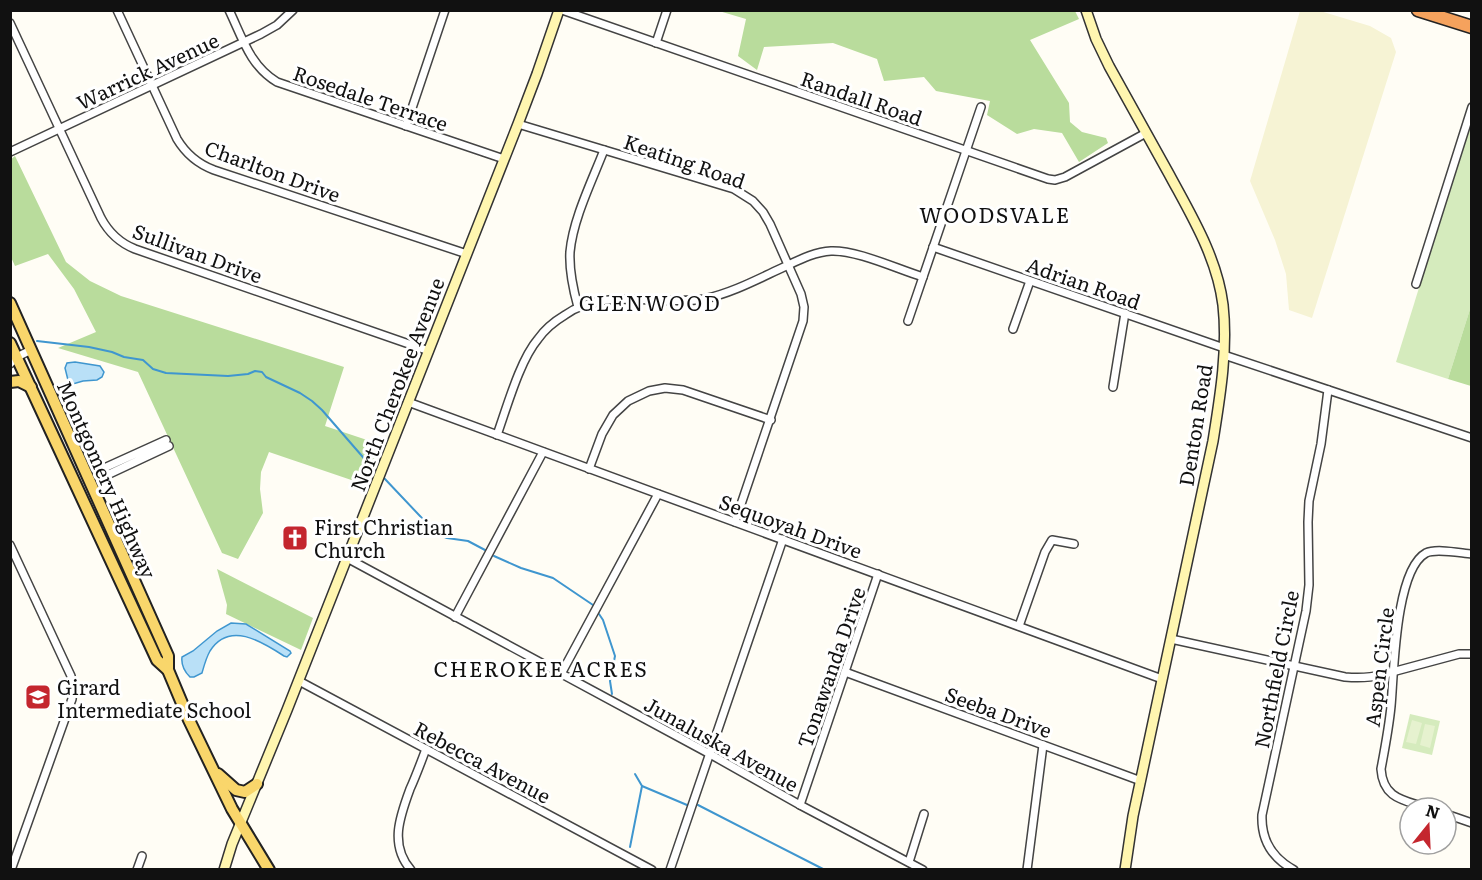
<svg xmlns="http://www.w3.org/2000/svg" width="1482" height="880" viewBox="0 0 1482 880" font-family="Literata,serif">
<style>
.farmland{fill:#f6f3d4}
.green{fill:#d5ebbd}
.forest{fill:#b9dc9c}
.pitch{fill:#e6f2cf}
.water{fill:#b9e0f7;stroke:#3f96cf;stroke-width:1.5}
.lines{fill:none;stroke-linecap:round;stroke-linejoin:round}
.stream{stroke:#3f96cf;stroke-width:2}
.street-casing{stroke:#444;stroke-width:10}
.secondary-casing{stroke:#333;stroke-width:12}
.primary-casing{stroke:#222;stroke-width:14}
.highway-casing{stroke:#222;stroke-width:15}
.street{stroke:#fff;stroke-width:7}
.secondary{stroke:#fff6b0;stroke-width:9}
.primary{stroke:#f9d66b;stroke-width:10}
.highway{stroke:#f5a25d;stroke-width:12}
.labels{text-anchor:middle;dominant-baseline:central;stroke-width:6;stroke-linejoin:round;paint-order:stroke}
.street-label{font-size:20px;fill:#111;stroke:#fff}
.poi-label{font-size:20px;fill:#111;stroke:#fff;text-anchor:start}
.neighbourhood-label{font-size:21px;letter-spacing:1.5px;fill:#111;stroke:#fff}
</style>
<rect width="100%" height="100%" fill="#fffdf5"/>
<polygon class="farmland" points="1300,11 1320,11 1370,26 1391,38 1396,52 1312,318 1289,310 1286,274 1275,240 1250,181"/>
<g class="green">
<polygon points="1471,120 1471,306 1448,379 1396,362"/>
<polygon points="1410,714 1440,721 1432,755 1402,748"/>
</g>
<g class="forest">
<polygon points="719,11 1075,11 1079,19 1030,40 1069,103 1070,122 1082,132 1106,138 1108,143 1079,162 1062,133 1034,129 1017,134 987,115 990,101 936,91 924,77 884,81 877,59 833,43 764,47 757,70 738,56 746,19"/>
<polygon points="15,156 66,262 90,281 121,296 344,367 325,426 382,445 366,485 269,452 261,472 260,489 263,513 238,559 222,553 138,372 58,348 96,332 74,289 48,254 15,266 10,255 10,160"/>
<polygon points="1471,306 1472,386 1471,386 1448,379"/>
<polygon points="217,569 313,618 301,650 226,614 227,605"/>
</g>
<g class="pitch">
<polygon points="1412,720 1422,723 1416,744 1406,742"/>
<polygon points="1425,724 1435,726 1430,748 1420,745"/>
</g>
<g class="water">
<polygon points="75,362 100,366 104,372 102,377 97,380 83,381 73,384 68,380 65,368 67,363"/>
<path d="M231,623l15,1 44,27 1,2 -4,4 -3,-1c-23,-15 -55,-35 -74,-5 -4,7 -6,15 -8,22l-8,4h-4c-5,-5 -9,-12 -8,-20l11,-6 24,-20z"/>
</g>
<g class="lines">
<g class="stream">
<polyline points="37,341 89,347 112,352 124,357 143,360 153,369 166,373 228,376 248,374 255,371 262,372 266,377 300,393 312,401 322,410 375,471"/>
<polyline points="384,478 437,534 447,538 468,541 485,550"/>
<polyline points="494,556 521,568 553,578 593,605"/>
<polyline points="599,614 603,620 615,656 610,681 612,694"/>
<polyline points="635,774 642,786 687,805"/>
<polyline points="698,805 825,870"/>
<polyline points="630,847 642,786"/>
</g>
<defs>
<g id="street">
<path d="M117,10l60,129c9,15 21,25 37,31l253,84"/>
<path d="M229,10c13,27 21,56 48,72l227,77"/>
<polyline points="562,10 1048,179 1055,180 1065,177 1146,133"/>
<path d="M10,23l91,195c8,15 19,25 34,31l294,102"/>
<polyline points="656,43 667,10"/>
<polyline points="518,124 734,189 753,201 763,212 770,224 801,294 804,307 803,321 735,522"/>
<polyline points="406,126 445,10"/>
<polyline points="10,152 261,34 277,25 293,10"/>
<polyline points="933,247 1224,348"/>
<polyline points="1416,284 1472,107"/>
<path d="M578,307c-5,-18 -9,-36 -8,-55 3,-33 22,-71 34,-102"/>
<polyline points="908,321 981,107"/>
<polyline points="1013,329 1030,281"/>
<polyline points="1224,355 1472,438"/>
<polyline points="10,364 17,357 31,350"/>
<polyline points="1113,387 1125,313"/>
<polyline points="408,402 1162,679"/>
<path d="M497,435c10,-28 23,-75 41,-96 7,-10 17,-18 27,-24 39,-28 94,-9 139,-16 28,-6 54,-20 80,-32 15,-7 30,-15 47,-16 26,-1 66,18 92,26"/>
<polyline points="166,440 102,469 97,475 105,476 169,446"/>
<polyline points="589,469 602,434 613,415 628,401 649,391 665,388 683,390 771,420"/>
<polyline points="10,545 71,676 73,690 72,699 11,870"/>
<polyline points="347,558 710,754 800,805 923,870"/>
<polyline points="455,617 543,452"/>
<polyline points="1019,626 1045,552 1052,540 1074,544"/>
<path d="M1171,639l174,38c13,1 24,1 36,-2l78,-21h13"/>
<polyline points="845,672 1141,781"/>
<polyline points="561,674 658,494"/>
<polyline points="299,681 652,870"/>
<polyline points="800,805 878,574"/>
<path d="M1427,808c-23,-8 -44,-9 -46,-39 4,-21 8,-42 10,-63 3,-33 4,-136 35,-153 10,-5 34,0 46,1"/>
<polyline points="1446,814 1472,823"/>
<polyline points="909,862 924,814"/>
<polyline points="137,870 142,856"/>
<path d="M411,870c-22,-25 -11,-54 -1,-81 6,-13 11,-27 16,-40"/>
<polyline points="670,870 783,539"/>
<polyline points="1027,870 1043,745"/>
<path d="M1294,870c-22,-12 -33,-31 -32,-55l44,-204 3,-26 -1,-63 1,-21 12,-57 7,-54"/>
</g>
<g id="secondary">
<path d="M1086,10l10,29 13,27c20,36 40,72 60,108 22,41 48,83 54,131 5,45 -3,92 -10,136l-80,375 -8,54"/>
<polyline points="224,870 232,844 287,710 518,124 537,74 559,10"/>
</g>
<g id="primary">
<polyline points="10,303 168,656 168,670"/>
<polyline points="10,343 157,660 168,670 189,720 232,809 269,870"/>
<polyline points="10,382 19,381 31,387"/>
<polyline points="218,774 236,790 245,792 257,784"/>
</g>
<polyline id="highway" points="1418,10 1472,27"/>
</defs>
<use href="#street" class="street-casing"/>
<use href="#secondary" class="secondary-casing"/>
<use href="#primary" class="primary-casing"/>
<use href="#highway" class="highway-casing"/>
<use href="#street" class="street"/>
<use href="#secondary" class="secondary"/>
<use href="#primary" class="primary"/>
<use href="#highway" class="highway"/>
</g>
<defs>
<symbol id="church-square" viewBox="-11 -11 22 22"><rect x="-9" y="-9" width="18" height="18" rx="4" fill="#c4262e" stroke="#fff"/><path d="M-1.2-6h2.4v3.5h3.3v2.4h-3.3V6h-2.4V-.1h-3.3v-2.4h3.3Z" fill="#fff"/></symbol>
<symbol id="school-square" viewBox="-11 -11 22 22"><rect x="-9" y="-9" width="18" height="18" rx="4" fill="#c4262e" stroke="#fff"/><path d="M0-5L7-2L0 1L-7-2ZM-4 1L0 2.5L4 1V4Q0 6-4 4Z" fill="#fff"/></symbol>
</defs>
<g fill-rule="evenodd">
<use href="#church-square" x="280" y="523" width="30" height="30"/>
<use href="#school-square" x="23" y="682" width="30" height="30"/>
</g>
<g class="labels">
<g class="street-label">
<text transform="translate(147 70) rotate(-25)">Warrick Avenue</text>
<text transform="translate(371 97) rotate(19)">Rosedale Terrace</text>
<text transform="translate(862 97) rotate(19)">Randall Road</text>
<text transform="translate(685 160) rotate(19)">Keating Road</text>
<text transform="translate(273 170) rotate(20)">Charlton Drive</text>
<text transform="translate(198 252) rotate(20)">Sullivan Drive</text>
<text transform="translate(1084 282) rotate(19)">Adrian Road</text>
<text transform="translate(396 384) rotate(-69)">North Cherokee Avenue</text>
<text transform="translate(1194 425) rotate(-81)">Denton Road</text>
<text transform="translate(108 479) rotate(66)">Montgomery Highway</text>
<text transform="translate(791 525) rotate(20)">Sequoyah Drive</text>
<text transform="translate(830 667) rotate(-71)">Tonawanda Drive</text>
<text transform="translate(1378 667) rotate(-83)">Aspen Circle</text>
<text transform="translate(1275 669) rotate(-79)">Northfield Circle</text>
<text transform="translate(999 711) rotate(20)">Seeba Drive</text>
<text transform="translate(722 743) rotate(29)">Junaluska Avenue</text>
<text transform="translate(483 761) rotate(28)">Rebecca Avenue</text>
</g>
<g class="poi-label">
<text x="314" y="526">First Christian<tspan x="314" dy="23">Church</tspan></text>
<text x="57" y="686">Girard<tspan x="57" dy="23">Intermediate School</tspan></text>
</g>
<g class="neighbourhood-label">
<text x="995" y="213">WOODSVALE</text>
<text x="650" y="301">GLENWOOD</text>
<text x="541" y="667">CHEROKEE ACRES</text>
</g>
</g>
<rect width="1482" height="880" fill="none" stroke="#111111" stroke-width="24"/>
<g transform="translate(1428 826) rotate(18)"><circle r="28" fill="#ffffff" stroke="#a0a0a0" stroke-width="1.5"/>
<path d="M0-4.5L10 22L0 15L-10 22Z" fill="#c4262e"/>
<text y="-9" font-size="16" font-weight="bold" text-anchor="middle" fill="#111111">N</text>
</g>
</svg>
